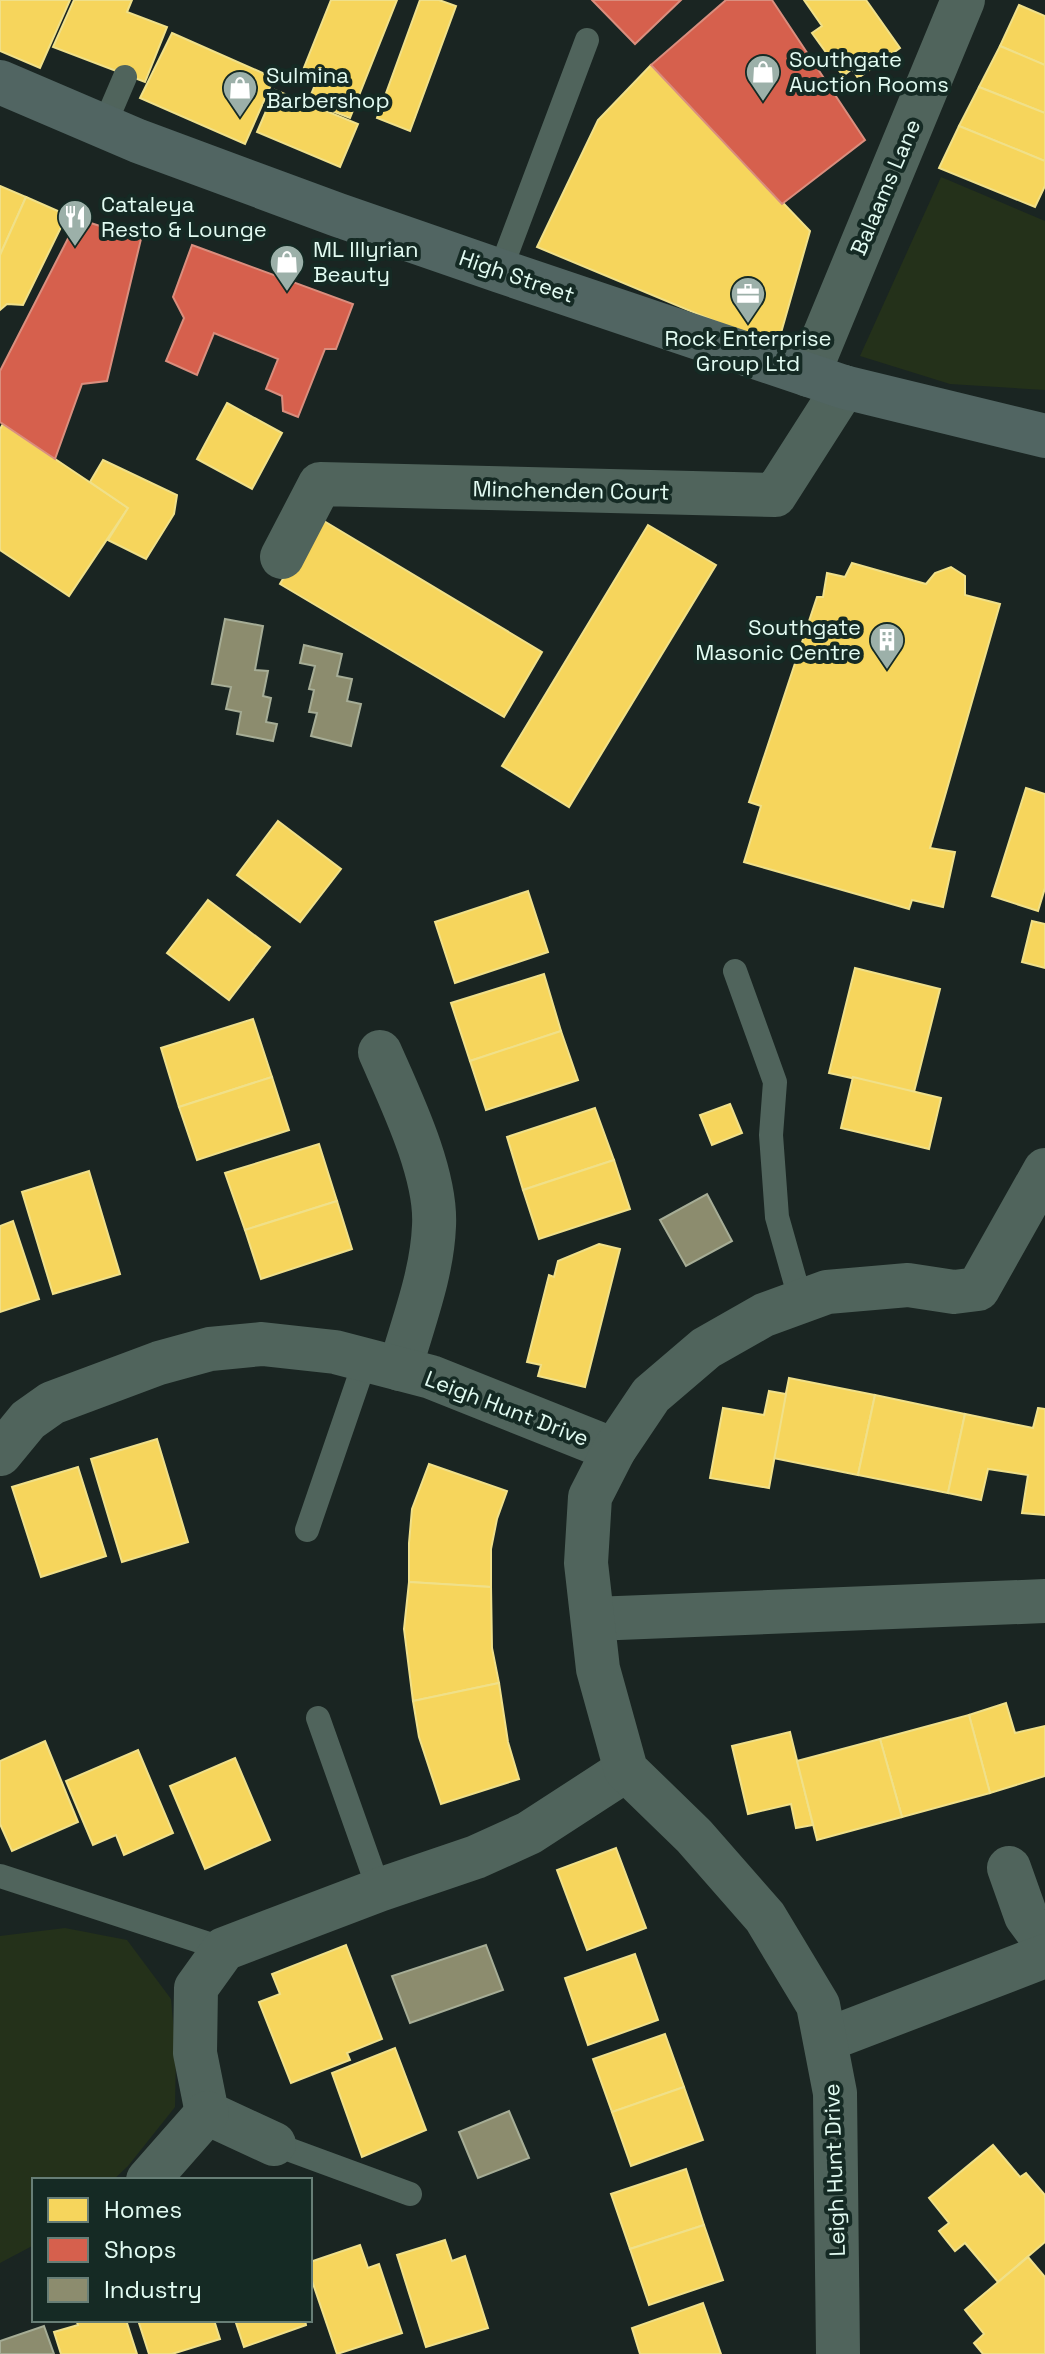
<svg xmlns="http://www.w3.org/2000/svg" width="1045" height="2354" viewBox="0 0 1045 2354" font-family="'Space Grotesk',sans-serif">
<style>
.green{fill:#24311a}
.homes{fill:#f6d55c;stroke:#f0e089;stroke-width:2}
.shops{fill:#d6604d;stroke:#da8e7e;stroke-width:2}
.industry{fill:#8c8c6e;stroke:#a6ad96;stroke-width:2}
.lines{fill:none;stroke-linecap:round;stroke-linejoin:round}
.service{stroke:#50645c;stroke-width:24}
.minor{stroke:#50645c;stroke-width:44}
.primary{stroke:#516562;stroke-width:44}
.labels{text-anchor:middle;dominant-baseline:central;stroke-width:8;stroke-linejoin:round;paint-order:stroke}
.poi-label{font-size:22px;fill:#e2fbf2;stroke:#152a24;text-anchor:start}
.street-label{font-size:22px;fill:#e2fbf2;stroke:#152a24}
</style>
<rect width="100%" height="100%" fill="#1a2522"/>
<g class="green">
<polygon points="941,177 1045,221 1045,390 950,384 860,356"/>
<polygon points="65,1928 127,1940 171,1999 176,2054 175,2107 128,2166 113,2180 34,2180 34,2245 0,2263 0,1936"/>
</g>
<g class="homes">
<polygon points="0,0 70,0 40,68 0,51"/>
<polygon points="74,0 132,0 127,12 167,27 145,82 53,47"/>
<polygon points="331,0 397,0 350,118 308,102 317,80 301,75"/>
<polygon points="420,0 439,0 456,6 410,131 377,118"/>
<polygon points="804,0 866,0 900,48 858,78 852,69 843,76 812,33 822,26"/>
<polygon points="1019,5 1045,16 1045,65 1000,46"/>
<polygon points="172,33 274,78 245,144 140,98"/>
<polygon points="1000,46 1045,65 1045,113 979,87"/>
<polygon points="651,65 810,231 777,347 537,247 598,120"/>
<polygon points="979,87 1045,113 1045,161 959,126"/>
<polygon points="275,90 358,124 340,167 257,132"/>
<polygon points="959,126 1045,161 1045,186 1035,207 939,168"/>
<polygon points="0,186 26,197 0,255"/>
<polygon points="26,197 67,215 23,305 7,304 0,310 0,255"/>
<polygon points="227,403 282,433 252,489 197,459"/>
<polygon points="3,424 128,508 69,596 0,550 0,429"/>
<polygon points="103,460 177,495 174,514 146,559 108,540 128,508 90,482"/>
<polygon points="319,518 542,652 504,717 280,584"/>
<polygon points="648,525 716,565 569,807 502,766"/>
<polygon points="852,563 926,584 935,573 951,567 965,576 965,595 1000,604 930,848 955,852 943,907 912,900 909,909 744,862 761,806 749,802 817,597 823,597 827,573 845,577"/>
<polygon points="1026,788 1045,794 1045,888 1038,911 992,896"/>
<polygon points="278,821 341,869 300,922 237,875"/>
<polygon points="528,891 548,952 455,983 435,922"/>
<polygon points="208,900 270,947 229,1000 167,953"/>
<polygon points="1032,921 1045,924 1045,968 1022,962"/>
<polygon points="855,968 940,989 914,1092 829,1073"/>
<polygon points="544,974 561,1031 470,1061 451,1003"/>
<polygon points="253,1019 272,1077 179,1107 161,1048"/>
<polygon points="561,1031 578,1080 486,1110 470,1061"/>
<polygon points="272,1077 289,1130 197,1160 179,1107"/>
<polygon points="853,1077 941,1098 929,1149 841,1128"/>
<polygon points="730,1104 742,1133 712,1145 700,1115"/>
<polygon points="595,1108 614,1160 523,1190 507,1137"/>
<polygon points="319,1144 337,1201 245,1230 225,1173"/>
<polygon points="614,1160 630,1209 539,1239 523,1190"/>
<polygon points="89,1171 120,1274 53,1294 22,1192"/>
<polygon points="337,1201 352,1249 261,1279 245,1230"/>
<polygon points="13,1221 39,1299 0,1312 0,1226"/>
<polygon points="599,1244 620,1249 585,1387 538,1376 541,1365 527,1362 549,1275 554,1277 558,1261"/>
<polygon points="789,1378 875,1395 858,1475 773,1458"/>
<polygon points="769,1391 786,1394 769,1488 710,1478 723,1408 764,1415"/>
<polygon points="875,1395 965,1414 948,1493 858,1475"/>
<polygon points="1038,1408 1045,1409 1045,1515 1022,1513 1028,1475 988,1469 981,1500 948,1493 965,1414 1033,1428"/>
<polygon points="157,1439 188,1542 122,1562 91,1459"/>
<polygon points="429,1464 507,1491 497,1519 491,1549 491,1587 409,1582 409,1543 412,1509"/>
<polygon points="78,1467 106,1556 41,1577 12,1487"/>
<polygon points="409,1582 491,1587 492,1648 499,1683 413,1701 404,1629"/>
<polygon points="499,1683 508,1742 519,1779 441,1804 419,1737 413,1701"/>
<polygon points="1006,1703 1015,1733 1045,1726 1045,1776 990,1793 969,1715"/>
<polygon points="969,1715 990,1793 902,1817 880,1739"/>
<polygon points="790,1732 813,1825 796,1828 791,1804 748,1814 732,1746"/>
<polygon points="880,1739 902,1817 817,1840 797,1761"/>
<polygon points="45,1741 78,1822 12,1851 0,1824 0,1761"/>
<polygon points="138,1750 173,1833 124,1855 116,1835 93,1845 66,1781"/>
<polygon points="235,1758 270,1840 205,1869 170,1786"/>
<polygon points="616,1848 646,1928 587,1950 557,1870"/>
<polygon points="346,1945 382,2039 347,2053 350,2060 291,2083 259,2002 280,1994 272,1974"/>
<polygon points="635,1954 658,2020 588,2045 565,1978"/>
<polygon points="665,2034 684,2087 612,2112 593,2059"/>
<polygon points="395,2048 426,2130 362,2157 332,2073"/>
<polygon points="684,2087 703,2140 631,2166 612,2112"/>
<polygon points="993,2145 1020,2177 1026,2173 1045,2195 1045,2242 998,2282 965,2243 955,2251 946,2240 939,2231 949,2223 929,2198"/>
<polygon points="686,2169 704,2225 630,2249 611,2194"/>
<polygon points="704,2225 723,2280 649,2305 630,2249"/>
<polygon points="445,2240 452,2261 465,2256 488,2328 426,2347 397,2255"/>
<polygon points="360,2245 368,2268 379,2264 402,2333 337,2354 310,2275 310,2262"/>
<polygon points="1028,2257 1045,2277 1045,2354 983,2354 974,2343 984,2334 965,2310"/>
<polygon points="703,2303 721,2354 640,2354 632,2328"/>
<polygon points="76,2320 126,2320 137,2354 61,2354 54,2332 78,2325"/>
<polygon points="138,2320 214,2320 220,2339 172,2354 149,2354"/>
<polygon points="235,2320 305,2320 306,2325 244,2347"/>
</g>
<g class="shops">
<polygon points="592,0 681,0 635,44"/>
<polygon points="726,0 772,0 865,140 782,204 651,65"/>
<polygon points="78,219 141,239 107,381 82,384 55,459 0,422 0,371"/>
<polygon points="192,245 353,304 336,349 325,349 298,417 283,411 282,396 266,389 278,359 214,333 197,375 166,361 184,318 173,297"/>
</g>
<g class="industry">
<polygon points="225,619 263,626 255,670 268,671 263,696 271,698 266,722 277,724 273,741 237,734 241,712 226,709 231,687 212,684"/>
<polygon points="304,645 342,654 337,676 352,679 347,701 361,704 351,746 311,736 317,713 309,712 314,690 309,689 315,666 300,663"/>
<polygon points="707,1194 732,1241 686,1266 660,1220"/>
<polygon points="486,1945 503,1990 410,2023 392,1976"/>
<polygon points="509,2111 529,2158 478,2178 459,2132"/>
<polygon points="44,2326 54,2354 0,2354 0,2341"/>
</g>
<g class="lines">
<g class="service">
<polyline points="104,126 125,77"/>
<polyline points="500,271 587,40"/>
<polyline points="735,971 775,1082 771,1135 777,1217 801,1302"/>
<polyline points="307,1530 365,1361"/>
<polyline points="318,1718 379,1890"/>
<polyline points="0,1876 224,1949"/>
<polyline points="274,2144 410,2194"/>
</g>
<g class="minor">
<polyline points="808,375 963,0"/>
<polyline points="282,557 320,484 775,495 844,387"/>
<path d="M380,1052c21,48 57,122 54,174 -2,49 -21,96 -34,143"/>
<polyline points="0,1454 28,1420 52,1403 159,1363 210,1349 262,1344 335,1352 431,1377 614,1450"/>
<polyline points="593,1619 1045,1601"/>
<polyline points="1009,1868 1026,1916 1045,1942"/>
<polyline points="826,2040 1045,1956"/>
<polyline points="274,2144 207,2113 195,2053 196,1988 224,1949 379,1890 476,1857 529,1833 626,1770"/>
<polyline points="148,2180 207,2113"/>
<polyline points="838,2354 835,2093 818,2005 765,1917 694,1836 626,1770 598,1669 586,1563 590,1497 614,1450 651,1395 706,1348 764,1315 827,1292 908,1285 954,1292 978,1289 1045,1170"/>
</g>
<polyline class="primary" points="0,82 138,141 338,215 500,271 844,387 1045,436"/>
</g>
<defs>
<symbol id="shop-pin" viewBox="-11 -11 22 30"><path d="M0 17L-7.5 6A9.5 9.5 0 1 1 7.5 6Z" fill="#9cb0a9" stroke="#152a24"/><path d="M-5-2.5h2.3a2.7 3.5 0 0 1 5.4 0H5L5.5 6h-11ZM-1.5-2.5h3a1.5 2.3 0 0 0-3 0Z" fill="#fff"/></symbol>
<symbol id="restaurant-pin" viewBox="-11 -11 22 30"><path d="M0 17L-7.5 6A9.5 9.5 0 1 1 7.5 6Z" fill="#9cb0a9" stroke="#152a24"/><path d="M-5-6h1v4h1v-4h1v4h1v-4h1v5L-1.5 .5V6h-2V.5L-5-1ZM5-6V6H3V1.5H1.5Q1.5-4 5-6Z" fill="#fff"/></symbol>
<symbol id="office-pin" viewBox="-11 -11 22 30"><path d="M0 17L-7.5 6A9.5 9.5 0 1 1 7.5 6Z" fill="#9cb0a9" stroke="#152a24"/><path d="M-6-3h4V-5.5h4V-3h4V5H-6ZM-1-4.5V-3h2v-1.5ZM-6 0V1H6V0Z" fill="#fff"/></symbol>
<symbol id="building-pin" viewBox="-11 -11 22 30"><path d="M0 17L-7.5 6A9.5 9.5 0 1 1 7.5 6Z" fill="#9cb0a9" stroke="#152a24"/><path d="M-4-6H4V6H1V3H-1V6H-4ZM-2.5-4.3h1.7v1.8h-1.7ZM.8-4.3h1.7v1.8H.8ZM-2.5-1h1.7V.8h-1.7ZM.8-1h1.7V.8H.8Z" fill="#fff"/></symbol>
</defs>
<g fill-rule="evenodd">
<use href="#shop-pin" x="743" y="52" width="40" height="54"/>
<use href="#shop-pin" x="220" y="68" width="40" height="54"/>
<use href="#restaurant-pin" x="55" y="197" width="40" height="54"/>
<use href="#shop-pin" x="267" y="242" width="40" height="54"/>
<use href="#office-pin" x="728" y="274" width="40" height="54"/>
<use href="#building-pin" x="867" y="620" width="40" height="54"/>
</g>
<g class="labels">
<g class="poi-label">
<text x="789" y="59">Southgate<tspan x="789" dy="25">Auction Rooms</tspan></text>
<text x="266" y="75">Sulmina<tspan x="266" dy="25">Barbershop</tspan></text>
<text x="101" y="204">Cataleya<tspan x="101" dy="25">Resto &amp; Lounge</tspan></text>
<text x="313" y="249">ML Illyrian<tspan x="313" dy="25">Beauty</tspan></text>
<text x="748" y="338" text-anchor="middle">Rock Enterprise<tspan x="748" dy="25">Group Ltd</tspan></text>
<text x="861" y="627" text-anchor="end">Southgate<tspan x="861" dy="25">Masonic Centre</tspan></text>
</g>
<g class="street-label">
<text transform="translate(885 187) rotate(-67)">Balaams Lane</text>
<text transform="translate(517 276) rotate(19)">High Street</text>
<text transform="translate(571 490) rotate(1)">Minchenden Court</text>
<text transform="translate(507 1408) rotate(21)">Leigh Hunt Drive</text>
<text transform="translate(834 2170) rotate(-92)">Leigh Hunt Drive</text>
</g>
</g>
<rect x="32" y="2178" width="280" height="144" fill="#152a24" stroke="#677e76" stroke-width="2"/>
<rect x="48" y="2198" width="40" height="24" fill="#f6d55c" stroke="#677e76" stroke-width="2"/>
<text x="104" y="2218" font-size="24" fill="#e2fbf2">Homes</text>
<rect x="48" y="2238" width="40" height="24" fill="#d6604d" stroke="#677e76" stroke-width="2"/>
<text x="104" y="2258" font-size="24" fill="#e2fbf2">Shops</text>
<rect x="48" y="2278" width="40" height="24" fill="#8c8c6e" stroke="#677e76" stroke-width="2"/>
<text x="104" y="2298" font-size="24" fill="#e2fbf2">Industry</text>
</svg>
